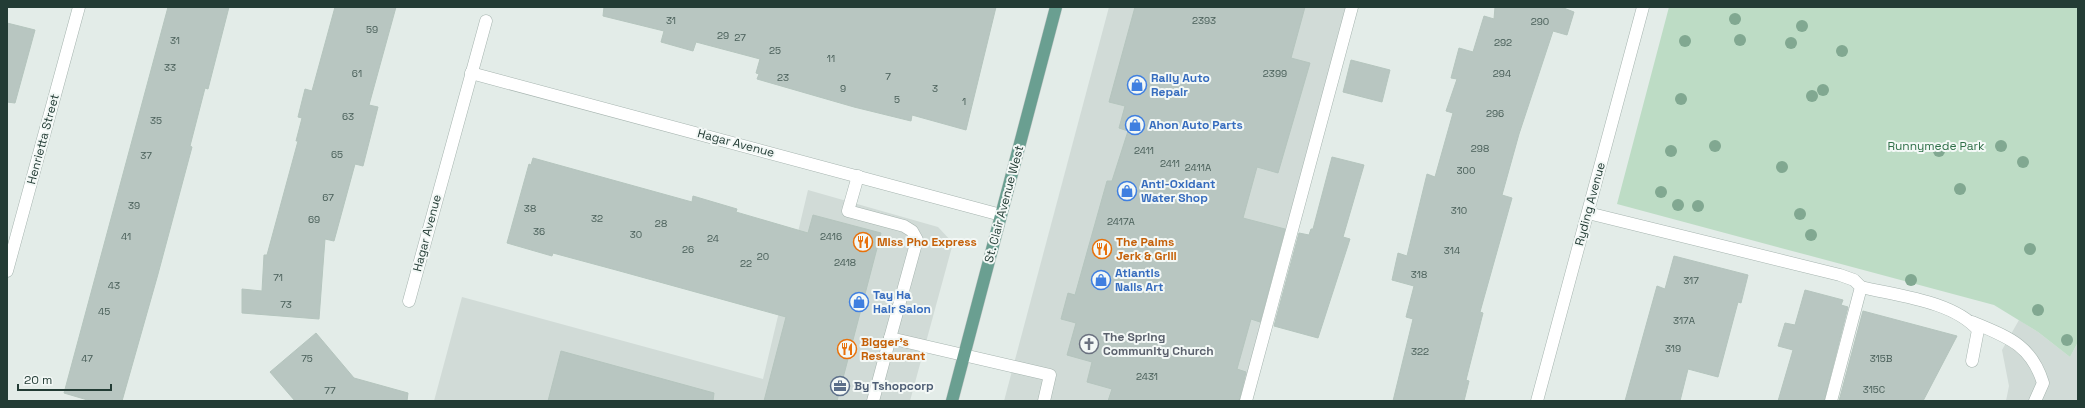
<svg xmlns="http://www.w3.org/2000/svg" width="2085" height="408" viewBox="0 0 2085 408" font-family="'Space Grotesk',sans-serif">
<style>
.built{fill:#d1dbd7}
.green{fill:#bddcc5}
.building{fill:#b8c6c1;stroke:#b5c5be}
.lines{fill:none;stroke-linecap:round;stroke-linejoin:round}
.minor-casing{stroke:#a6b4af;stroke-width:13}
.major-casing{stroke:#c1c8c6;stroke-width:13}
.minor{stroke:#fff;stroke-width:12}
.major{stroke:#6a9f91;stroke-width:12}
.tree{fill:#81a891}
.labels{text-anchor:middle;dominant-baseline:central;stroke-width:4;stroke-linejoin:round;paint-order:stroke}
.number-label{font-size:10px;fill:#485e58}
.shop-label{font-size:12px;font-weight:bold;fill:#366cbe;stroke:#f3f8f6;text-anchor:start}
.street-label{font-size:12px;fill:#233c35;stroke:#f3f8f6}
.park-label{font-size:12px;fill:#307049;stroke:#f3f8f6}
.food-label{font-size:12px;font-weight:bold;fill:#c56008;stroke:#f3f8f6;text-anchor:start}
.worship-label{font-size:12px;font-weight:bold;fill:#5b616d;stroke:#f3f8f6;text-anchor:start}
.service-label{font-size:12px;font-weight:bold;fill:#4e5e75;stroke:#f3f8f6;text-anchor:start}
</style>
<rect width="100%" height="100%" fill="#e3ece8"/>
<g class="built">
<polygon points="1109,7 1354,7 1248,401 1004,401"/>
<polygon points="808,190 938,227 953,243 910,401 434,401 462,297 763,379"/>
<polygon points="2019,320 2038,332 2070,357 2078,342 2078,401 2006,401 2009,386 2002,350"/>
</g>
<polygon class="green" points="1669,7 2078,7 2078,342 2070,357 2038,332 1994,305 1617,204"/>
<g class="building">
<polygon points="168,7 229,7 208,89 205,88 190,146 192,147 158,274 122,401 91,401 64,393"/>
<polygon points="335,7 396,7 369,105 378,107 363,166 355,164 334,241 325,239 319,319 242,313 242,289 262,291 264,255 267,255 298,141 296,141 302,118 298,117 305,89 312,91"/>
<polygon points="604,7 996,7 966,130 912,115 911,121 854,107 757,79 759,74 756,73 760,59 696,42 693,51 661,42 664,31 603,16"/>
<polygon points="1135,7 1305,7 1291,58 1310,63 1278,173 1257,167 1243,218 1285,229 1260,322 1251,319 1237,369 1246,372 1239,401 1108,401 1112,389 1087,382 1092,362 1067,355 1076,323 1061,319 1068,293 1075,295 1107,181 1112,181 1128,131 1119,128 1125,106 1109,102"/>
<polygon points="1495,7 1561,7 1574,12 1567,35 1553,31 1519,134 1502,195 1512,198 1480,312 1483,313 1466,380 1469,381 1464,401 1393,401 1413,319 1406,317 1414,286 1392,280 1398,253 1407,256 1427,174 1435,177 1453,113 1446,111 1457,79 1451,78 1459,48 1473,52 1484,16 1494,19"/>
<polygon points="7,23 35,30 15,103 7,102"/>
<polygon points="1351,60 1390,70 1382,102 1343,92"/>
<polygon points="1332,157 1364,165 1343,237 1350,239 1318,338 1274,326 1299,233 1309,235 1311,229 1313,229"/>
<polygon points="533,158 692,202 693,196 737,209 736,212 808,233 813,215 881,233 837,401 764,401 786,317 616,270 553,253 552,256 507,243 529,164 531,165"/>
<polygon points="1674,256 1748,275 1741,303 1738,302 1718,377 1688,369 1680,401 1625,401 1657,286 1665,289"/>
<polygon points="1805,290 1843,300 1841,305 1848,307 1824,401 1778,401 1793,350 1778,346 1785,323 1795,325"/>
<polygon points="1863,311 1957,336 1923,401 1839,401"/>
<polygon points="316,333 354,378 408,393 407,401 295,401 270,372"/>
<polygon points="561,351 714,393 713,401 548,401"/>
</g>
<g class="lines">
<defs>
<g id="minor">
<polyline points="471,73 1001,215"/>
<polyline points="858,176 848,211 904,226 912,231 917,240 890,338 1050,375 1044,401"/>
<polyline points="1588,213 1840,275 1854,280 1861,287 1831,401"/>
<polyline points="7,271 79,7"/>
<path d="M1861,287c37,9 92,14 117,43l-6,31"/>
<polyline points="409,301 486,21"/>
<path d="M1972,322c35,15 59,22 71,61l-8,18"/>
<polyline points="873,401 890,338"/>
<polyline points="1246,401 1352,7"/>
<polyline points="1537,401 1643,7"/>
</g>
<polyline id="major" points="952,401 1056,7"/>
</defs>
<use href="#minor" class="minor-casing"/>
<use href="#major" class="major-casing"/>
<use href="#minor" class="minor"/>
<use href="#major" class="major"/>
</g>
<g class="tree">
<circle cx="1735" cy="19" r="6"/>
<circle cx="1802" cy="26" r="6"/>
<circle cx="1740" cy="40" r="6"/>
<circle cx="1685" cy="41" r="6"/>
<circle cx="1791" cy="43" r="6"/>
<circle cx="1842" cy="51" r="6"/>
<circle cx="1823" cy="90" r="6"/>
<circle cx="1812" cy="96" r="6"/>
<circle cx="1681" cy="99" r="6"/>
<circle cx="1715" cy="146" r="6"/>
<circle cx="2001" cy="146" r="6"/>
<circle cx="1671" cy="151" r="6"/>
<circle cx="1939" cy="151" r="6"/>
<circle cx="2023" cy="162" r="6"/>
<circle cx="1782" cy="167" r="6"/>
<circle cx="1960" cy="189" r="6"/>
<circle cx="1661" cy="192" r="6"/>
<circle cx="1678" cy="205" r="6"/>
<circle cx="1698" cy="206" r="6"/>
<circle cx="1800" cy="214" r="6"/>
<circle cx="1811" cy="235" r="6"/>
<circle cx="2030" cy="249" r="6"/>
<circle cx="1911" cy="280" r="6"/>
<circle cx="2038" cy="310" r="6"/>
<circle cx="2067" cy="340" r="6"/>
</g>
<defs>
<symbol id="shop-ring" viewBox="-11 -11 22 22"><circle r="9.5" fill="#f3f8f6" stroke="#3f7fe0" stroke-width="1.5"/><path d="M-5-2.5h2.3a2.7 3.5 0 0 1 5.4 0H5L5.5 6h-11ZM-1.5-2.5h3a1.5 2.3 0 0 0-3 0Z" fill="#3f7fe0"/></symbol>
<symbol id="restaurant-ring" viewBox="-11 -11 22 22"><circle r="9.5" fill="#f3f8f6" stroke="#e8710a" stroke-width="1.5"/><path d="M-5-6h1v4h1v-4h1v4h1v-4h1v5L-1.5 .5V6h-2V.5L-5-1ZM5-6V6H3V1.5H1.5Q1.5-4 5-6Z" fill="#e8710a"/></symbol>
<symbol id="church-ring" viewBox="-11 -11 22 22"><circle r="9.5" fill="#f3f8f6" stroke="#6b7280" stroke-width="1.5"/><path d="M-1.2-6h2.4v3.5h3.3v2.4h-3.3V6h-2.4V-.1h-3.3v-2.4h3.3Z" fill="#6b7280"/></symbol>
<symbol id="office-ring" viewBox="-11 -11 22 22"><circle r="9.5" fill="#f3f8f6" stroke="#5c6f8a" stroke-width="1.5"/><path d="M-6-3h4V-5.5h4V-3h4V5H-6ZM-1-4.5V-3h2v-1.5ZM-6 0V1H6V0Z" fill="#5c6f8a"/></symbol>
</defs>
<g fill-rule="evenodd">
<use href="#shop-ring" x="1126" y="74" width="22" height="22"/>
<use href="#shop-ring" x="1124" y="114" width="22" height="22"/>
<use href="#shop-ring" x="1116" y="180" width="22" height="22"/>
<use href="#restaurant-ring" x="852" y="231" width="22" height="22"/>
<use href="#restaurant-ring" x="1091" y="238" width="22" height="22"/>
<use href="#shop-ring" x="1090" y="269" width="22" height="22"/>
<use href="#shop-ring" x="848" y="291" width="22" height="22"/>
<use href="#church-ring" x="1078" y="333" width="22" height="22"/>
<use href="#restaurant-ring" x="836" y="338" width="22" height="22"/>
<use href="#office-ring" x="829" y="375" width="22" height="22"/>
</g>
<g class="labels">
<g class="number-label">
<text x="671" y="20">31</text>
<text x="1204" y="20">2393</text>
<text x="1540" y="21">290</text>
<text x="372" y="29">59</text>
<text x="723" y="35">29</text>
<text x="740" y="37">27</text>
<text x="175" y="40">31</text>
<text x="1503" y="42">292</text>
<text x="775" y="50">25</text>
<text x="831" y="58">11</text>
<text x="170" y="67">33</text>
<text x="357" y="73">61</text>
<text x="1275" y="73">2399</text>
<text x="1502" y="73">294</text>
<text x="888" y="76">7</text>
<text x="783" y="77">23</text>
<text x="843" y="88">9</text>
<text x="935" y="88">3</text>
<text x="897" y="99">5</text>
<text x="964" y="101">1</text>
<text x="1495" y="113">296</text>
<text x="348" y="116">63</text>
<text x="156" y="120">35</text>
<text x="1480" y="148">298</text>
<text x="1144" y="150">2411</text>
<text x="337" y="154">65</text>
<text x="146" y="155">37</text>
<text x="1170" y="163">2411</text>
<text x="1198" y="167">2411A</text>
<text x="1466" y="170">300</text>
<text x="328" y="197">67</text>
<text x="134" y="205">39</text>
<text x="530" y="208">38</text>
<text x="1459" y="210">310</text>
<text x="597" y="218">32</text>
<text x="314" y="219">69</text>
<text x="1121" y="221">2417A</text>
<text x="661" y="223">28</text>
<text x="539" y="231">36</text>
<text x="636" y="234">30</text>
<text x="126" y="236">41</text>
<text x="831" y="236">2416</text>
<text x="713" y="238">24</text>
<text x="688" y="249">26</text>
<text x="1452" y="250">314</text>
<text x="763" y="256">20</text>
<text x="845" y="262">2418</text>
<text x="746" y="263">22</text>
<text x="1419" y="274">318</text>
<text x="278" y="277">71</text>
<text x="1691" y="280">317</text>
<text x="114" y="285">43</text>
<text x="286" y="304">73</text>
<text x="104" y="311">45</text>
<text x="1684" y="320">317A</text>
<text x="1673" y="348">319</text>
<text x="1420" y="351">322</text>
<text x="87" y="358">47</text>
<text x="307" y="358">75</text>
<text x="1881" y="358">315B</text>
<text x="1147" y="376">2431</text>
<text x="1874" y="389">315C</text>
<text x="330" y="390">77</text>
</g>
<g class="shop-label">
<text x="1151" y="78">Rally Auto<tspan x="1151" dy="14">Repair</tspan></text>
<text x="1149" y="125">Ahon Auto Parts</text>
<text x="1141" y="184">Anti-Oxidant<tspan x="1141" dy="14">Water Shop</tspan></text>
<text x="1115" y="273">Atlantis<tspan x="1115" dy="14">Nails Art</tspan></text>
<text x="873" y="295">Tay Ha<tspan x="873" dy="14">Hair Salon</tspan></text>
</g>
<g class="street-label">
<text transform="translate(43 139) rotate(-75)">Henrietta Street</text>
<text transform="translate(736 143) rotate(15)">Hagar Avenue</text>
<text transform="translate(1004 204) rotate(-75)">St. Clair Avenue West</text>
<text transform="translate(1590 204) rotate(-75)">Ryding Avenue</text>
<text transform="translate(427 233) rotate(-75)">Hagar Avenue</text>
</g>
<g class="park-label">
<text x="1936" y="146">Runnymede Park</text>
</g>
<g class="food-label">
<text x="877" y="242">Miss Pho Express</text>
<text x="1116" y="242">The Palms<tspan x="1116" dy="14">Jerk &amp; Grill</tspan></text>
<text x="861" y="342">Bigger’s<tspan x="861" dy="14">Restaurant</tspan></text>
</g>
<g class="worship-label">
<text x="1103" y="337">The Spring<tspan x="1103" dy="14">Community Church</tspan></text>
</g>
<g class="service-label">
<text x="854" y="386">By Tshopcorp</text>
</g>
</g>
<rect width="2085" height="408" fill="none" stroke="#233c35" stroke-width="16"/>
<path d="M18 384v6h93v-6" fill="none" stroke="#233c35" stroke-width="2"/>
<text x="24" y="384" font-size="12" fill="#233c35" stroke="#f3f8f6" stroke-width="3" paint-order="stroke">20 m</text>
</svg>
